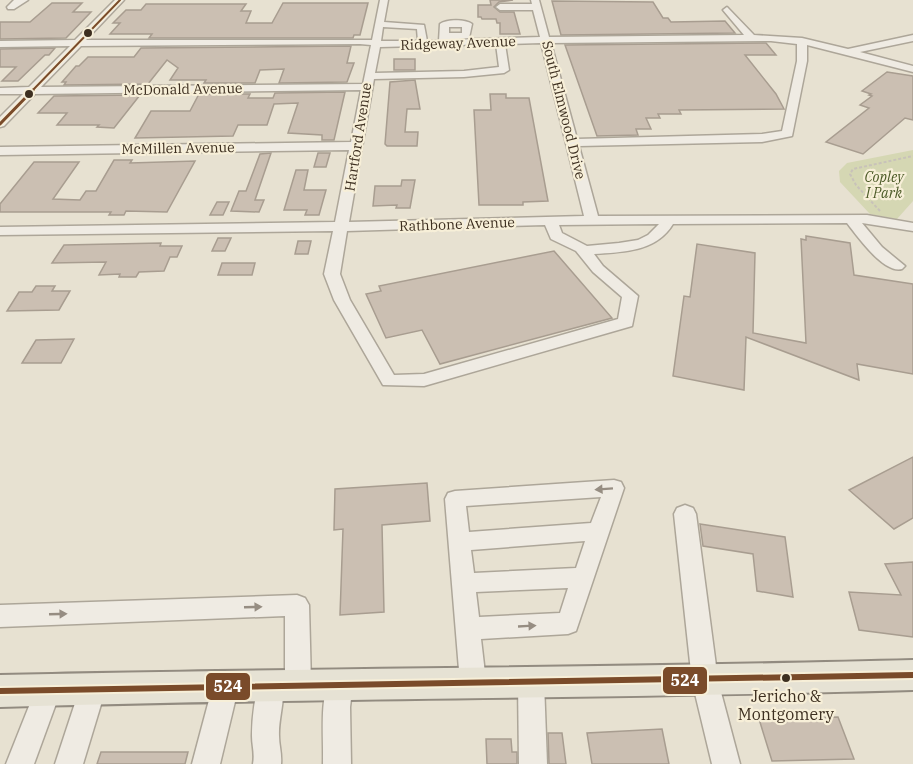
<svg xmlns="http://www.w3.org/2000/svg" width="913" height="764" viewBox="0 0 913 764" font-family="'IBM Plex Serif',serif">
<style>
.green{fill:#d5d7b3}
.building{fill:#cbbfb2;stroke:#a89d90;stroke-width:1.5}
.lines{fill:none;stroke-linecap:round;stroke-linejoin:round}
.minor-casing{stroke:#ada699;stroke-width:3}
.major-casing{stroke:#928b80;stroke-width:4}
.path{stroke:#c8c2b9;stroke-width:2;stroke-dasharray:3 2;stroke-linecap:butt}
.minor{fill:#efebe3;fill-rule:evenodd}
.major{fill:#e6e2d4;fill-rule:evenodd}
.bus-1-far2-casing{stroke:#f7efd8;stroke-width:4.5}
.bus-1-far1-casing{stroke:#f7efd8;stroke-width:6}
.bus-1-casing{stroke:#f7efd8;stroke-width:10}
.bus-1-far2{stroke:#7a4b2a;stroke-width:2}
.bus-1-far1{stroke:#7a4b2a;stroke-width:3}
.bus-1{stroke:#7a4b2a;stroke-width:6}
.oneway{fill:#968d82}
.bus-dot{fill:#3d2f20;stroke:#f7efd8;stroke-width:2}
.labels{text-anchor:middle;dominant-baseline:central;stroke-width:4.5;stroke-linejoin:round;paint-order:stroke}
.far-street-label{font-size:14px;fill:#3d2f20;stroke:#f7efd8}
.far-park-label{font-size:14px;font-style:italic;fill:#4b5a26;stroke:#f7efd8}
.near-bus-label{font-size:16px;fill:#3d2f20;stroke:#f7efd8}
.line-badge{stroke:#f7efd8;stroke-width:2}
.badge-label{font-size:16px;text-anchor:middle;font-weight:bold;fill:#fff}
</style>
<rect width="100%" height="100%" fill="#e7e1d1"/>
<polygon class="green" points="913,150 913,201 897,219 870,214 840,182 839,171 847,163"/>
<g class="building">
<polygon points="490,0 513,0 499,2 494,7 500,12 514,12 520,34 500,34 500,23 497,23 496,19 482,19 481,17 478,17 478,5 491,5"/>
<polygon points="552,1 653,2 663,18 668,18 671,22 725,21 735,33 561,35"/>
<polygon points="52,3 82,3 73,12 91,12 66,38 0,39 0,22 30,22"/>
<polygon points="283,3 368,3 360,35 354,35 353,38 149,38 152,34 110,34 120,23 113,23 126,10 141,10 146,4 246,4 241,11 251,11 246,23 272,23"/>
<polygon points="766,43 776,55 745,55 776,94 784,109 679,110 681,114 658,114 660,118 646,118 651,129 636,129 638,135 597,136 565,45"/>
<polygon points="351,46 347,63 354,63 347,82 279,83 284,69 260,70 255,83 204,83 206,80 170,80 178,68 167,60 148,84 64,85 66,82 62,82 76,66 79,66 88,57 134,57 141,48"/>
<polygon points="55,48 49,55 45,55 18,81 2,81 16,67 0,67 0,49"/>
<rect x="394" y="59" width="21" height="11"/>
<polygon points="887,72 913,76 913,120 905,118 863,154 826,142 869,108 860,105 872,96 869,95 871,94 862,91"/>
<polygon points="415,80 420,109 407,109 405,132 418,132 417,146 387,146 385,144 390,82"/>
<polygon points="345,92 334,140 322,140 322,135 288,133 298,103 274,104 267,125 238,125 233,136 135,138 151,111 190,111 199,94 250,94 248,98 273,98 275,93"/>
<polygon points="490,94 506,94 506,98 529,98 548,201 523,202 523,205 479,205 474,110 491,110"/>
<polygon points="140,95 114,128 97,127 99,125 57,125 67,113 38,113 54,96"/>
<polygon points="271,153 255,200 264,200 259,212 231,211 239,191 246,191 260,154"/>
<polygon points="318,153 330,153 326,167 314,167"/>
<polygon points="114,160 132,160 130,163 195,161 167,212 126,211 124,215 109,215 111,212 0,212 0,204 34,162 79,162 53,199 80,200 86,191 96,191"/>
<polygon points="296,170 308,170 304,190 326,190 319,215 305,215 307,210 284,210"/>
<polygon points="402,180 415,180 410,208 396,208 397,205 373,206 375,186 401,186"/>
<polygon points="217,202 229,202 223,215 210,215"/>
<polygon points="806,236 850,243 854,275 913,284 913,374 857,364 859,380 746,337 744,390 673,376 684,296 690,297 697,244 755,253 753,333 806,343 801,239 806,240"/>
<polygon points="218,238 231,238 225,251 212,251"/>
<polygon points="298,241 311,241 308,254 295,254"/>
<polygon points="161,243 160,246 182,246 177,257 170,257 164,271 139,272 136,277 119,277 120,274 99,275 106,262 52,263 64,245"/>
<polygon points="554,251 612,318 440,364 422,330 386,338 366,294 381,291 379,286"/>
<polygon points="222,263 255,263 252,275 218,275"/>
<polygon points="36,286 55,286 52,291 70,291 59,310 7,311 19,292 32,292"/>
<polygon points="74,339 61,363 22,363 36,340"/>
<polygon points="913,457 913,518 894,529 849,490"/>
<polygon points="427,483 430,521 382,525 384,612 340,615 343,529 334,530 335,489"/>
<polygon points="700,524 785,537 793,597 757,591 753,554 703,546"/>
<polygon points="913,562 913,637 859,630 849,592 901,595 885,564"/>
<polygon points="838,717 854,759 772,761 759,719"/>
<polygon points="662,729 669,764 592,764 587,733"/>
<polygon points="548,733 562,733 566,764 549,764"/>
<polygon points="486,739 511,739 512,752 517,752 517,764 487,764"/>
<polygon points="101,752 188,752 185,764 97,764"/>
</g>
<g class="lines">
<defs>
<g id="minor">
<polygon points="14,0 28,0 14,9 8,9 7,7"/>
<path d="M115,0h9l-38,40h286l8,-40h8l-4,22 40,3 3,16h12l1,-17c7,-5 25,-5 32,0l-3,14 -20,2 91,-3 -7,-27h-33l-4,-3 4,-3h32l-1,-4h8l10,37 195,-2 -21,-25 4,-3 27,28 48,3 46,11 65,-14v6l-53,11 53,14v6l-106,-27v16l-15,75 -30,6 -183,4 19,70 269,-1 46,8v8l-51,-8 20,24 23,19 -3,3c-18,5 -44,-32 -55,-46l-174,1c-17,28 -50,28 -79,30l9,12 35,30 -6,30 -208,60 -41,-1 -49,-85 -10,-26 9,-43 -333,4v-8l335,-5 14,-72 -349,5v-8l351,-5 10,-52 -326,4 -31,32 -4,1v-10l23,-23h-23v-6l29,-1 41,-41 -70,1v-6l75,-1zM383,27l34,2 1,12h-37zM449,27h13v6h-13zM771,41l26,3v17l-15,70 -20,3 -185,5 -26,-96zM541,43l43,173 -235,6 25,-143 90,-2 40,-4 5,-3 -4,-26zM360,44l11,1 -8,39 -322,3 40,-41zM496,44l3,23 -35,4 -89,2 5,-26zM659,224l-11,11 -10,5 -19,3 -32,3 -25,-13 -3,-8zM545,225l6,14 25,12 17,21 29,25 -4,22 -194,55 -30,1 -44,-75 -10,-26 7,-43z"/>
<path d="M614,480l7,2 3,6 -48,143 -8,3 -87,5 5,43 -4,9 -9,3 -9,-3 -4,-9 -15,-183 3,-6 7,-2zM601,497l-10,26 -122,9 -3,-26zM585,541l-9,27 -102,5 -3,-23zM568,588l-8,25 -81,4 -3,-25z"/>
<polygon points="685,505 693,508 696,514 718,681 740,764 712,764 692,681 674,514 677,508"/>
<polygon points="297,595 305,598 309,605 311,684 307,693 298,696 289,693 285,684 285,616 0,627 0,605"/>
<polygon points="531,670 540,673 544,682 547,764 519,764 518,682 522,673"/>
<path d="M340,671l9,3 4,9 -3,24 1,57h-28c1,-29 -4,-63 8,-90z"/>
<path d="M271,672l9,3c8,19 -2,41 -1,61 0,10 3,17 2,28h-28c2,-11 -1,-18 -1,-28 0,-19 3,-44 10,-61z"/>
<polygon points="226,673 235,676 239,685 220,764 192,764 213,685 217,676"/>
<polygon points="93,676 102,679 106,688 83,764 55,764 80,688 84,679"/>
<polygon points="48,678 57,681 61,690 34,764 6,764 39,681"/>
</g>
<path id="major" d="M913,660v30c-304,9 -609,8 -913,17v-32c304,-7 609,-7 913,-15z"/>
</defs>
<use href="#minor" class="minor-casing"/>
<use href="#major" class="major-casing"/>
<polyline class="path" points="880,211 856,185 850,174 853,169 913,156"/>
<use href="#minor" class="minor"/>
<use href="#major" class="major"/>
<defs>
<polyline id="bus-1-far2" points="31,92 120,0"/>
<polyline id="bus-1-far1" points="0,124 33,90"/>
<polyline id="bus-1" points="0,691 913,675"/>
</defs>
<use href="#bus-1-far2" class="bus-1-far2-casing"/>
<use href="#bus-1-far1" class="bus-1-far1-casing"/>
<use href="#bus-1" class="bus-1-casing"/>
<use href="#bus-1-far2" class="bus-1-far2"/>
<use href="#bus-1-far1" class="bus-1-far1"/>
<use href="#bus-1" class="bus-1"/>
</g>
<defs><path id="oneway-solid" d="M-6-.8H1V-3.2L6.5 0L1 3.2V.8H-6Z" transform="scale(1.5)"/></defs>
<g class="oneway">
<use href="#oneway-solid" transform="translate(604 489) rotate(176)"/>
<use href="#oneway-solid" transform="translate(253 607) rotate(-2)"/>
<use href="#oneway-solid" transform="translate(58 614) rotate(-2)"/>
<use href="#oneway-solid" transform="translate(527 626) rotate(-3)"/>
</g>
<g class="bus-dot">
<circle cx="88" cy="33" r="5"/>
<circle cx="29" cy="94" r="5"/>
<circle cx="786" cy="678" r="5"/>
</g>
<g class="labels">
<g class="far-street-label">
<text transform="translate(458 43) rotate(-2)">Ridgeway Avenue</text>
<text transform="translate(183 89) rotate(-1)">McDonald Avenue</text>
<text transform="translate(564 110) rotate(76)">South Elmwood Drive</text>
<text transform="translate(358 137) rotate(-81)">Hartford Avenue</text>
<text transform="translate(178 148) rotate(-1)">McMillen Avenue</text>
<text transform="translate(457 224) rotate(-2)">Rathbone Avenue</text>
</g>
<g class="far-park-label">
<text x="884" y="177">Copley<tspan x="884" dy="16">I Park</tspan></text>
</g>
<g class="near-bus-label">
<text x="786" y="696">Jericho &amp;<tspan x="786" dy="18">Montgomery</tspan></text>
</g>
</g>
<g class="line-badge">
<rect x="662" y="666" width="46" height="29" rx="6" fill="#7a4b2a"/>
<rect x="205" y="672" width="46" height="29" rx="6" fill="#7a4b2a"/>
</g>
<g class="badge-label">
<text x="685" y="686">524</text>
<text x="228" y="692">524</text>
</g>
</svg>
